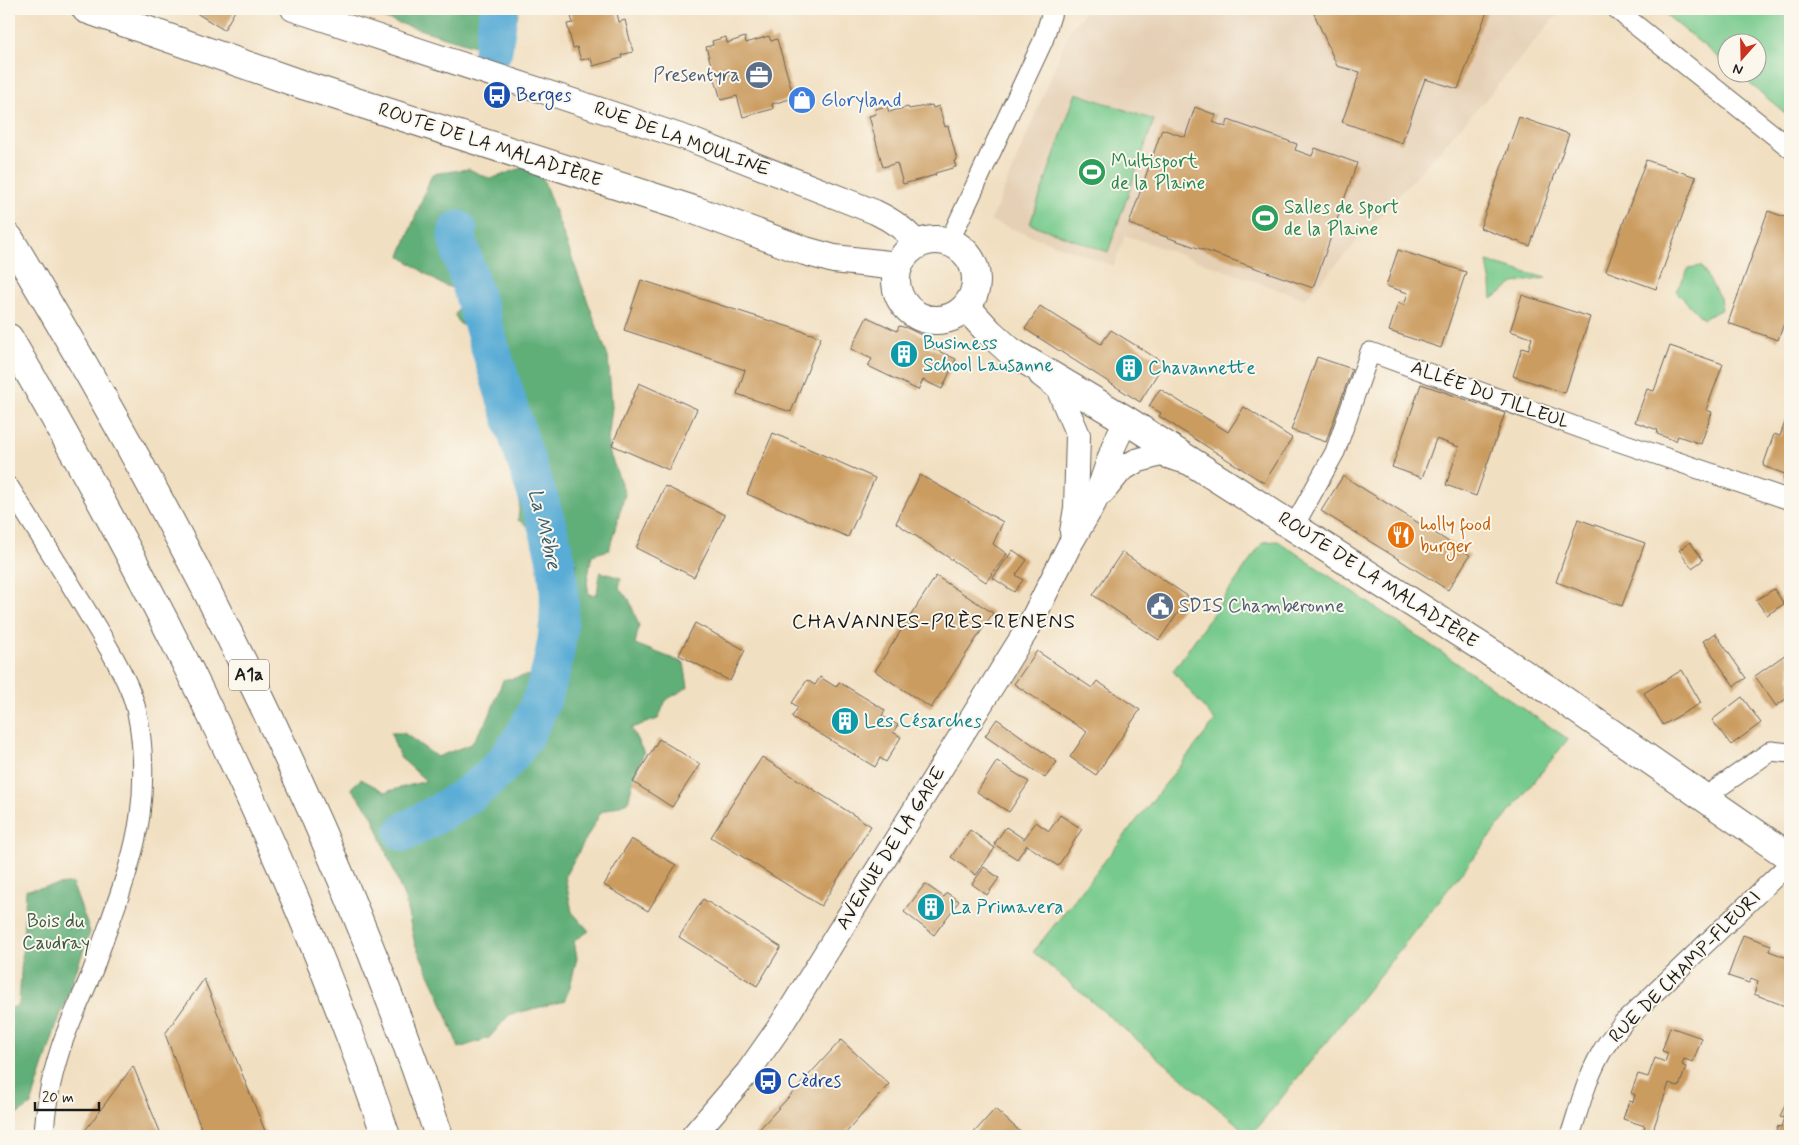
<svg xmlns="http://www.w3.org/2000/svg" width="1799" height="1145" viewBox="0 0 1799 1145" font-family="Mynerve,sans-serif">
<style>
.built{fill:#e5d0b5}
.green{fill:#77ca8d;stroke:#4a7354}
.forest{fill:#61ae78;stroke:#3e654a}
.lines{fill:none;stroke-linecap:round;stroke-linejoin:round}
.river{stroke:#59acd5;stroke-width:39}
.building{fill:#cb9c60}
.minor-casing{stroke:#676056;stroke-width:21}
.tertiary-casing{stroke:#676056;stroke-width:26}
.secondary-casing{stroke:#676056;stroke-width:30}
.motorway-casing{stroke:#676056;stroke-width:30}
.minor{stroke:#fff;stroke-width:19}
.tertiary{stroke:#fff;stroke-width:24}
.secondary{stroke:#fff;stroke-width:28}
.motorway{stroke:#fff;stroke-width:28}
.labels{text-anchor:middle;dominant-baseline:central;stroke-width:4;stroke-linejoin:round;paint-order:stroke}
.shield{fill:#fbf7ec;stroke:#5f5e5a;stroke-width:1}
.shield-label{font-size:18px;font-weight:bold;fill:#1c1c1c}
.service-label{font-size:19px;fill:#4e5e75;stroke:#fbf7ec;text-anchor:end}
.transit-label{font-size:19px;fill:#164399;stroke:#fbf7ec;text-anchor:start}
.shop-label{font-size:19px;fill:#366cbe;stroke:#fbf7ec;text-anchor:start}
.street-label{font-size:19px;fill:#1c1c1c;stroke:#fbf7ec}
.leisure-label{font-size:19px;fill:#27864d;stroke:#fbf7ec;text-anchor:start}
.culture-label{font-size:19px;fill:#0d838f;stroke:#fbf7ec;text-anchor:start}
.food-label{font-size:19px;fill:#c56008;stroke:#fbf7ec;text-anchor:start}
.park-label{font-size:19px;fill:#3c5944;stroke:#fbf7ec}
.water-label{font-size:20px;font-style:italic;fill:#375d6f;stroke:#fbf7ec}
.quarter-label{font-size:21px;letter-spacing:1px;fill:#1c1c1c;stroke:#fbf7ec}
</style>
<rect width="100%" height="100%" fill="#fbf7ec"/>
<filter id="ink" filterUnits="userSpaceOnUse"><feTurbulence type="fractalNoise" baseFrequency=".02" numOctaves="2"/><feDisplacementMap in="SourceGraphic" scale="10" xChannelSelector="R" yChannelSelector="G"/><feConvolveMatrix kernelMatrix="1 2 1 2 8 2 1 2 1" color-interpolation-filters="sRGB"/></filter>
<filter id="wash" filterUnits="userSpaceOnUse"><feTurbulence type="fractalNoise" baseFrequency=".0096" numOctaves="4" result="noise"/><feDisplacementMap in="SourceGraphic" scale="20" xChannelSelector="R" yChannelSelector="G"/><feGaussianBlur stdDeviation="1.12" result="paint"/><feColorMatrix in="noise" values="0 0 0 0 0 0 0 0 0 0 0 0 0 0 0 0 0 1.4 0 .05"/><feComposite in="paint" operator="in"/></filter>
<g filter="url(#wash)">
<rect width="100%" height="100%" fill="#f1dfc1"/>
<polygon class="built" points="1088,9 1562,9 1484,101 1305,299 1125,235 1114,266 991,221 1070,30"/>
<g class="green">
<polygon points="1659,9 1790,9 1790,117 1737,73 1756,72 1756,42 1726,42 1726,64"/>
<polygon points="1076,93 1154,120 1108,252 1030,224"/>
<polygon points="1487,262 1546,278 1514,283 1492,299 1491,284"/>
<polygon points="1701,266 1720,298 1722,309 1703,319 1676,291 1689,268"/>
<polygon points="1278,541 1568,739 1251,1136 1033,952 1215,721 1173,671 1263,542"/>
</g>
<g class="forest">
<polygon points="376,9 519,9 509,52 498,53 372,15"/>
<polygon points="527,166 542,176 608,357 612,407 608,441 610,454 625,494 609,550 592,555 587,582 589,595 597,594 600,572 621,578 619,589 629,599 639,626 635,644 684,663 688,687 666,700 658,719 631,728 644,753 635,773 628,802 601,812 565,876 572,912 589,931 574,941 577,958 569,990 564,1001 509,1015 489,1038 459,1048 439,995 415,944 405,900 372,815 351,788 361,779 385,792 426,781 399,756 391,733 404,733 437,757 471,744 489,717 503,680 553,671 569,624 577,560 548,548 544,523 530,527 518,520 520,498 530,489 514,458 519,448 502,398 485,395 471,329 459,323 455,315 468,294 441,284 400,256 432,174 469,169 490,179"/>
<polygon points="72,883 90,932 54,1033 31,1105 9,1120 9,1009 19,1005 26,890"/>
</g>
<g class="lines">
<g class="river">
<polyline points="493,50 499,9"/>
<path d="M404,832c30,-16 60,-32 86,-55 58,-53 79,-145 65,-220 -7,-35 -20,-68 -31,-102 -22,-68 -43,-137 -64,-206l-3,-13 1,-6"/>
</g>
</g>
<g id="blocks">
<g class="building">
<polygon points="195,9 236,9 224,30 193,11"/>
<polygon points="569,9 618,9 619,13 617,13 619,22 625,20 633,52 621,55 622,58 593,66 591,58 581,60 577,47 573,48 567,24 573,23"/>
<polygon points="1312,9 1488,9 1458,89 1425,79 1402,143 1342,122 1360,72 1337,66"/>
<polygon points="1699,9 1720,9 1719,14"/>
<polygon points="769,36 771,41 777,39 794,98 772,104 773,109 743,117 737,96 721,100 706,47 713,45 712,41 726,37 727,43 745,37 746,43"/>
<polygon points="932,105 933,108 939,106 945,127 948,126 957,160 954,161 956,167 935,173 936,175 903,184 897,163 883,167 869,116 876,114 875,109 887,106 889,112 908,107 909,109"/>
<polygon points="1195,107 1216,115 1213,122 1226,127 1228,120 1297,144 1295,150 1312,156 1315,148 1357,163 1313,288 1129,224 1162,129 1185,137"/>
<polygon points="1519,117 1569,134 1530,246 1480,228"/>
<polygon points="1646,160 1696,177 1656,289 1606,271"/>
<polygon points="1768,211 1790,219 1790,307 1778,340 1728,323"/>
<polygon points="1398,250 1466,272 1441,348 1389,331 1398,303 1404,305 1408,293 1386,286"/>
<polygon points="641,280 821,337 791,412 737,394 745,370 624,330"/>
<polygon points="1522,295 1590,317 1565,393 1513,376 1522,348 1528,350 1532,338 1510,331"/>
<polygon points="1040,306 1101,344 1111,330 1164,363 1140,402 1025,329"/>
<polygon points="867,317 897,331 899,326 907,328 928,338 925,345 956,359 942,389 923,380 918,390 868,366 872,359 851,349"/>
<polygon points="1670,346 1723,364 1706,410 1712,412 1701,444 1678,436 1676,441 1657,434 1658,430 1635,422 1647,389 1654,391"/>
<polygon points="1317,357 1352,369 1326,442 1291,430"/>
<polygon points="639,383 697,409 669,470 612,445"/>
<polygon points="1421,384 1505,413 1476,496 1446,485 1459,447 1436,439 1422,478 1392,467"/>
<polygon points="1160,389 1228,432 1244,407 1292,438 1264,483 1159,416 1161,413 1149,406"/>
<polygon points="1790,408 1790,481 1783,479 1785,474 1763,466 1774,434 1780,436"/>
<polygon points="773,433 875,478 848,537 747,494"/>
<polygon points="920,475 1003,522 993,544 1007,554 986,582 896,523"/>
<polygon points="1343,476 1470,555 1448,590 1321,511"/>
<polygon points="665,486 725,515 694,577 636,548"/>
<polygon points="1578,519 1645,543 1622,606 1556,582"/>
<polygon points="1690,542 1703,560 1692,568 1679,550"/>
<polygon points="1013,550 1027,560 1016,575 1023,580 1014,592 993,578"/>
<polygon points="1122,552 1189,597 1159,640 1093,595"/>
<polygon points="936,576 993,613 931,708 875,671"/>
<polygon points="1774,589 1784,604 1767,615 1756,600"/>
<polygon points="695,623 745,650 730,681 679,655"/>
<polygon points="1715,633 1746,678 1734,686 1703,641"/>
<polygon points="1037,651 1092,688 1097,681 1140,710 1096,775 1070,757 1087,732 1014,684"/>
<polygon points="1786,654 1790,660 1790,696 1776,706 1755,676"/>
<polygon points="1682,670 1701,703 1663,725 1644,693"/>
<polygon points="820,677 836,687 839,682 885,710 882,716 898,725 893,732 901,737 886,762 880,758 875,767 792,717 798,707 792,703 807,680 815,685"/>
<polygon points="1742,697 1761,723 1731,745 1712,720"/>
<polygon points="997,719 1057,762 1045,778 985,736"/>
<polygon points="659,739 700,764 672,807 633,782"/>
<polygon points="762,757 871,826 821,906 711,837"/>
<polygon points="997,761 1029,782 1009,812 977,792"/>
<polygon points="1060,815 1082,829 1058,866 1027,845 1017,859 994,844 1006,827 1024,839 1036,822 1049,831"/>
<polygon points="970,830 995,848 976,875 951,857"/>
<polygon points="631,839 676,865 648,911 604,885"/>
<polygon points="984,867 999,878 987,895 972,884"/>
<polygon points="925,884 944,897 947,893 959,901 934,935 904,912"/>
<polygon points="703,899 781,947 757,986 679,937"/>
<polygon points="1743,935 1771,945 1769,951 1790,959 1790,1008 1754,994 1758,982 1751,979 1749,983 1728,976"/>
<polygon points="204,979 267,1136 204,1136 165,1034"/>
<polygon points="1670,1027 1702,1038 1693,1062 1684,1059 1682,1065 1686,1067 1679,1087 1669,1083 1651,1136 1641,1136 1645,1126 1623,1119 1629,1101 1633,1102 1635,1095 1631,1093 1638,1074 1648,1077 1655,1058 1665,1062 1668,1053 1662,1051"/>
<polygon points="841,1040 889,1084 843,1136 753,1136"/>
<polygon points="133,1066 161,1134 159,1136 81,1136"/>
<polygon points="1788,1097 1790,1098 1790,1136 1774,1136 1778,1126 1781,1127 1784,1118 1780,1117"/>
<polygon points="995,1109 1025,1136 971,1136"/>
</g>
</g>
</g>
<g filter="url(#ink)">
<use href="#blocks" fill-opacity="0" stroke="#676056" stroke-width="1"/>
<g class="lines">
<defs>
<g id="minor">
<polyline points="1617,9 1633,23 1790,148"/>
<polyline points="949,242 1043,41 1053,9"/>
<path d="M9,487c25,39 50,78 74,118 16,27 34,54 46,83 15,34 16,90 11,127 -6,48 -30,105 -46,152 -10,27 -24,53 -33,80 -9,28 -16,60 -17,89"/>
<polyline points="1294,526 1335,452 1370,352 1599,435 1790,500"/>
<polyline points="1705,797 1771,751 1790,753"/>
<path d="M1570,1136c9,-27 16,-56 30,-81 6,-12 15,-22 23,-32l167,-160"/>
</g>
<g id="tertiary">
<path d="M293,9l396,130 186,73c17,8 31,17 42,32"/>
<polyline points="1041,375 1058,388 1078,435 1076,508 1072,532"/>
<polyline points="1103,492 1121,470 1136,461 1161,454 1187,462"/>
<polyline points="693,1136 748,1072 781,1025 1028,628 1069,546 1094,503 1115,443 1126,420"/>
</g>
<g id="secondary">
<polyline points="86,9 306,86 697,211 805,251 834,259 898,266"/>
<circle cx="936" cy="280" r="40"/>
<polyline points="966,307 989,332 1010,351 1126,420 1549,690 1790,857"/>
</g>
<g id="motorway">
<path d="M9,238c172,284 325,583 430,898"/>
<path d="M9,338c148,254 282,519 377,798"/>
</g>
</defs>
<use href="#minor" class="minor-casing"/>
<use href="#tertiary" class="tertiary-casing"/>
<use href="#secondary" class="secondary-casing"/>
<use href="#motorway" class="motorway-casing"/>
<use href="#minor" class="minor"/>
<use href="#tertiary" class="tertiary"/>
<use href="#secondary" class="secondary"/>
<use href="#motorway" class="motorway"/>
</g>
</g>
<defs>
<symbol id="office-disc" viewBox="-11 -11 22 22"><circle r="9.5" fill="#5c6f8a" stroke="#fbf7ec"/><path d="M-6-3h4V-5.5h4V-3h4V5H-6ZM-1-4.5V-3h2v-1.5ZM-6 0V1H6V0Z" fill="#fff"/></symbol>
<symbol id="bus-disc" viewBox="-11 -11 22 22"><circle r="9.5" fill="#1a4fb4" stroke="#fbf7ec"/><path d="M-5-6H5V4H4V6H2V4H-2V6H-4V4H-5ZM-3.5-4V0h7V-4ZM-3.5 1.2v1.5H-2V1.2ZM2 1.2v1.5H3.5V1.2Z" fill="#fff"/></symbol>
<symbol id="shop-disc" viewBox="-11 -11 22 22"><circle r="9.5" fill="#3f7fe0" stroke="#fbf7ec"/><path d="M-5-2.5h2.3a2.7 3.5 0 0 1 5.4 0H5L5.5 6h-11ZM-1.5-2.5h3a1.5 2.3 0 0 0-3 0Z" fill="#fff"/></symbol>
<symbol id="stadium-disc" viewBox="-11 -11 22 22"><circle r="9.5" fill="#2e9e5b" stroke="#fbf7ec"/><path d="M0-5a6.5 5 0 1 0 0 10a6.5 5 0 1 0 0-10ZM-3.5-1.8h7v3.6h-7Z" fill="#fff"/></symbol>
<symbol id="building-disc" viewBox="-11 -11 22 22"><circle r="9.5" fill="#0f9aa8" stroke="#fbf7ec"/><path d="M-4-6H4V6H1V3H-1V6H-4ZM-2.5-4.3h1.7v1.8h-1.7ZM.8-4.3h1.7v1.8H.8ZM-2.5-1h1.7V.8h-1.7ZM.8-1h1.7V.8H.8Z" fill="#fff"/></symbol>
<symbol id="restaurant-disc" viewBox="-11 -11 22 22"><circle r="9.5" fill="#e8710a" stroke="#fbf7ec"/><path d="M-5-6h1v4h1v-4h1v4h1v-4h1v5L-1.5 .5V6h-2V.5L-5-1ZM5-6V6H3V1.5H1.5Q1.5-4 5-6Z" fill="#fff"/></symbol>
<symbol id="civic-disc" viewBox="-11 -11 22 22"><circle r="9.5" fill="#5c6f8a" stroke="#fbf7ec"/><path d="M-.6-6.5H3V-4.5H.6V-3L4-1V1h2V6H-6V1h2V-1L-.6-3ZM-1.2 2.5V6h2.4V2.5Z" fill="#fff"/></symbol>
</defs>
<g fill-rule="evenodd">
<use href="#office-disc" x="743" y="59" width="32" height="32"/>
<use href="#bus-disc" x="481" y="79" width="32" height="32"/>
<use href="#shop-disc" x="786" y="84" width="32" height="32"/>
<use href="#stadium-disc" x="1076" y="156" width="32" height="32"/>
<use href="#stadium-disc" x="1249" y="202" width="32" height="32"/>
<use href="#building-disc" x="888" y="338" width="32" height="32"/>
<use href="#building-disc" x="1113" y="352" width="32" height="32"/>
<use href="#restaurant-disc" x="1385" y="519" width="32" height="32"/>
<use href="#civic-disc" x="1144" y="590" width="32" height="32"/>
<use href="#building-disc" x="829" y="705" width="32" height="32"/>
<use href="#building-disc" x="915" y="891" width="32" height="32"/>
<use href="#bus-disc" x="752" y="1065" width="32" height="32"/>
</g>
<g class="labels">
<rect class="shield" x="229" y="659.5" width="40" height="31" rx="4"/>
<g class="shield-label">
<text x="249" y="675">A1a</text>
</g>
<g class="service-label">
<text x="740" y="75">Presentyra</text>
<text x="1179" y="606" text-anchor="start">SDIS Chamberonne</text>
</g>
<g class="transit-label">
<text x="516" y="95">Berges</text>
<text x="787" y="1081">Cèdres</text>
</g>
<g class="shop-label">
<text x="821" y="100">Gloryland</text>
</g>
<g class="street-label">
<text transform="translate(682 139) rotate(20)">RUE DE LA MOULINE</text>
<text transform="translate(490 145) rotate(18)">ROUTE DE LA MALADIÈRE</text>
<text transform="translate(1490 395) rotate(20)">ALLÉE DU TILLEUL</text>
<text transform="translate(1378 580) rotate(33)">ROUTE DE LA MALADIÈRE</text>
<text transform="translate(891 848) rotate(-58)">AVENUE DE LA GARE</text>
<text transform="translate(1685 967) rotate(-45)">RUE DE CHAMP-FLEURI</text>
</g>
<g class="leisure-label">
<text x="1111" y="161">Multisport<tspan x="1111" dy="22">de la Plaine</tspan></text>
<text x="1284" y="207">Salles de sport<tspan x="1284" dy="22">de la Plaine</tspan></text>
</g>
<g class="culture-label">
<text x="923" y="343">Business<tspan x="923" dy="22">School Lausanne</tspan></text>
<text x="1148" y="368">Chavannette</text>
<text x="864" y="721">Les Césarches</text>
<text x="950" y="907">La Primavera</text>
</g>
<g class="food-label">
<text x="1420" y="524">holly food<tspan x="1420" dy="22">burger</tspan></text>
</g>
<g class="park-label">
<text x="56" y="921">Bois du<tspan x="56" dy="22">Caudray</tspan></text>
</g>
<g class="water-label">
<text transform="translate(544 529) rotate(76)">La Mèbre</text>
</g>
<g class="quarter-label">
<text x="934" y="622">CHAVANNES-PRÈS-RENENS</text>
</g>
</g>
<rect width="1799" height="1145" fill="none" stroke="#fbf7ec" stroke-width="30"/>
<g transform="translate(1742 58) rotate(200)"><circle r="24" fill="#fbf7ec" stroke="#a29f99"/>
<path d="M0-4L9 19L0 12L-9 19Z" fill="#c8321e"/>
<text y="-8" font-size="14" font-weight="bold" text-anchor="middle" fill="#1c1c1c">N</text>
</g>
<path d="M35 1102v8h64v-8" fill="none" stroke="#1c1c1c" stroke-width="2.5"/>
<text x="42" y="1102" font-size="15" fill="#1c1c1c" stroke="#fbf7ec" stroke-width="4" paint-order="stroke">20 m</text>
</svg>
